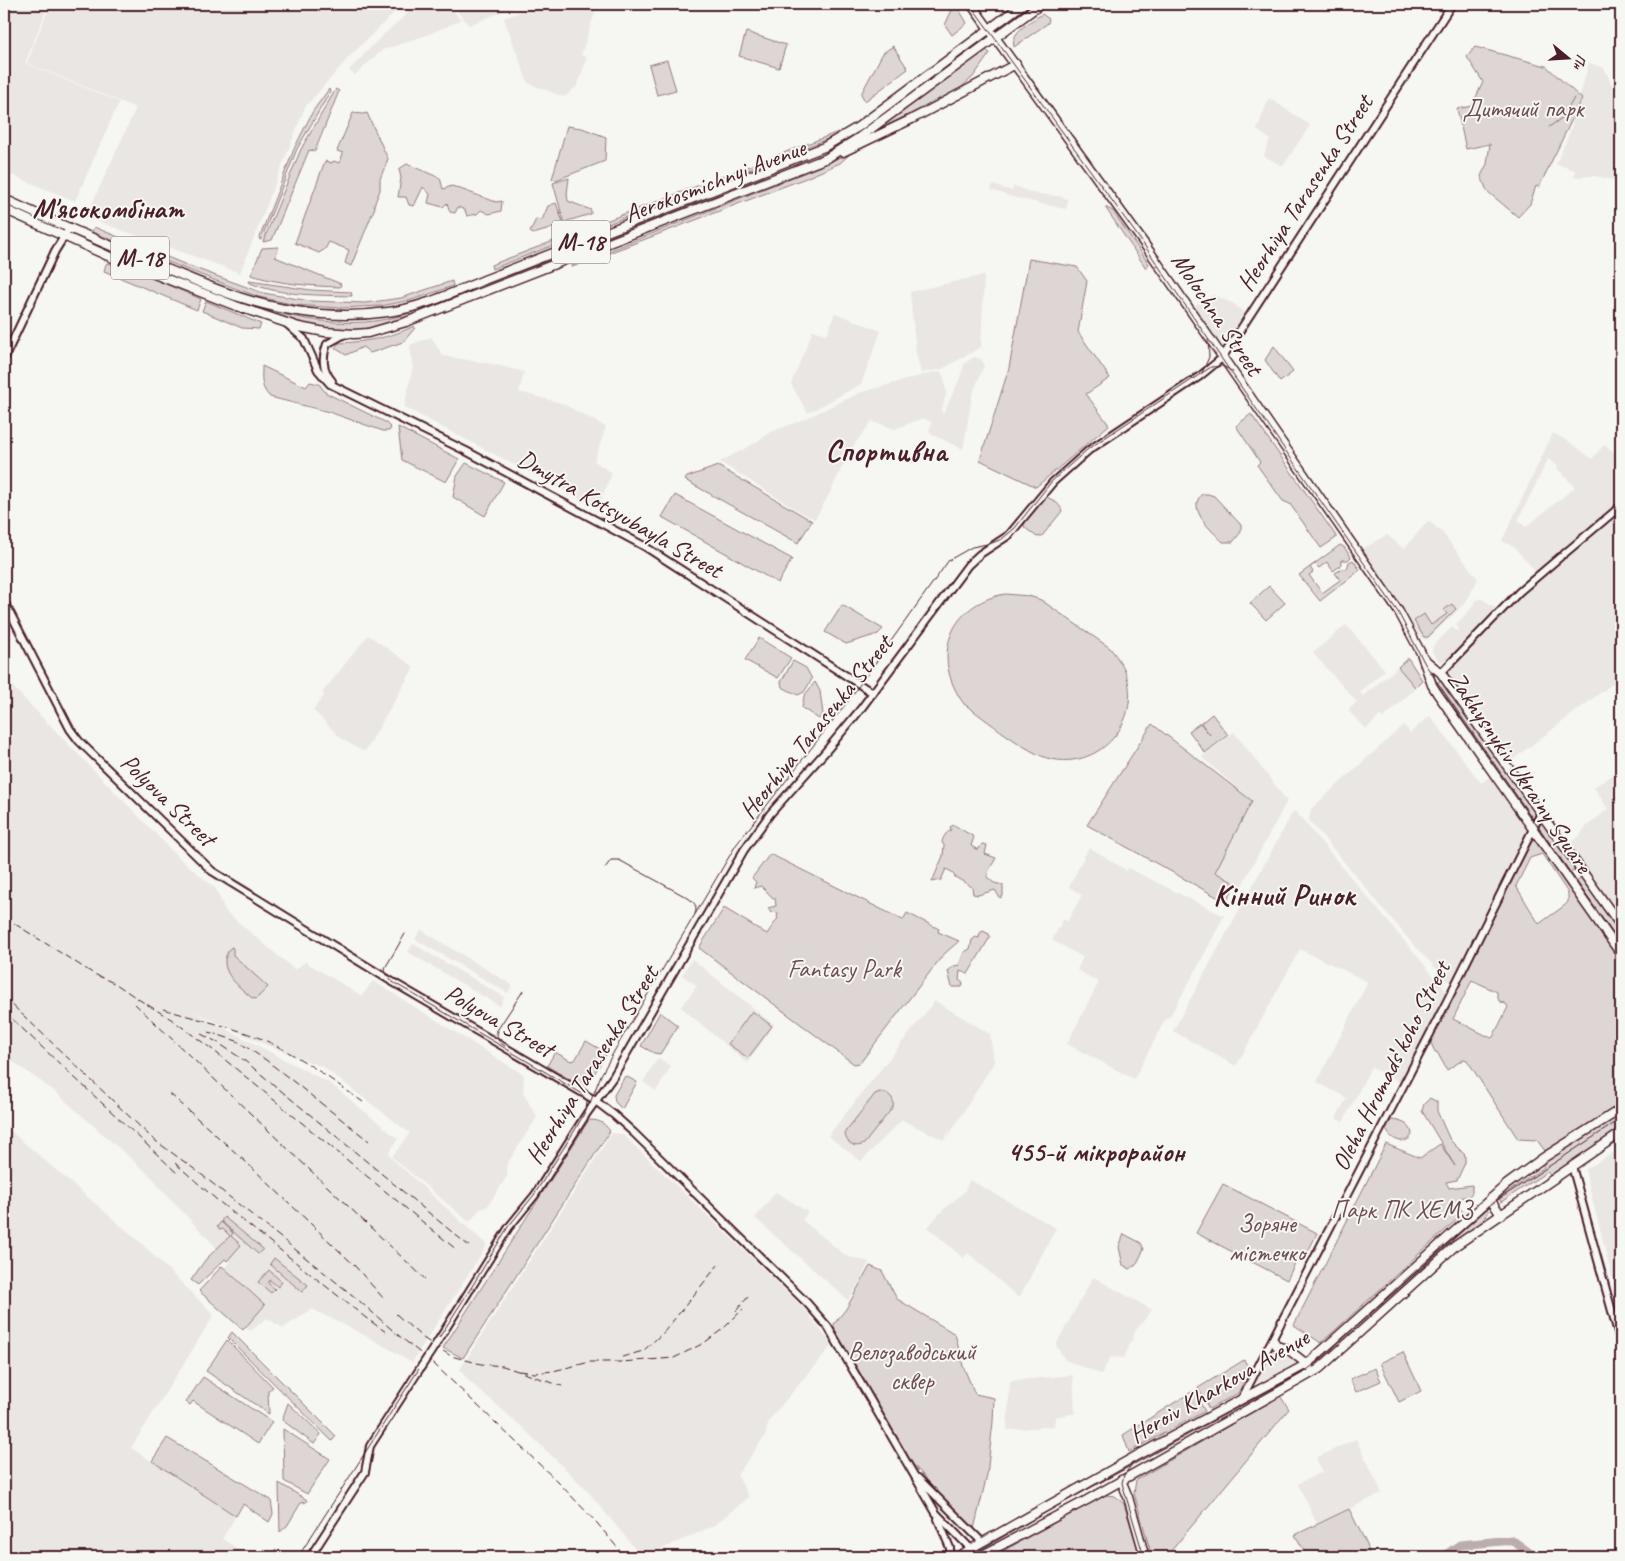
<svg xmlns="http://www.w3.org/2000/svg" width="1625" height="1561" viewBox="0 0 1625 1561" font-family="Caveat,sans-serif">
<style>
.built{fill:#e9e6e3;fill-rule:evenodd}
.green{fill:#ddd6d5;stroke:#947a80;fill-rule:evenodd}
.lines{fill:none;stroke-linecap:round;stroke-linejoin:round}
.stream{stroke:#8e747a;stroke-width:1}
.river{stroke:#bbadae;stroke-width:9}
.secondary-casing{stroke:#4a1f2b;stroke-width:10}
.primary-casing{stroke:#4a1f2b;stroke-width:11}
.secondary{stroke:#f6f6f2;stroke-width:6}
.primary{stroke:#f6f6f2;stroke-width:8}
.tram{stroke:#4a1f2b;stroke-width:1}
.rail{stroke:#4a1f2b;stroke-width:1;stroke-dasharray:8 4;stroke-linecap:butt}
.secondary-bridge-casing{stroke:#4a1f2b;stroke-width:10;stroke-linecap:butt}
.secondary-bridge{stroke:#f6f6f2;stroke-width:6}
.labels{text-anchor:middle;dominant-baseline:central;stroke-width:4;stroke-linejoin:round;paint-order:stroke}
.shield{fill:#f6f6f2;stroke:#7e6067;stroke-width:1}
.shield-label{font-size:24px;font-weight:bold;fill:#4a1f2b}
.park-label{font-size:25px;fill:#6f4d56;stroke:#f6f6f2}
.street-label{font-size:25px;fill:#4a1f2b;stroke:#f6f6f2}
.quarter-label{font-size:28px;font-weight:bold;fill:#4a1f2b;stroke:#f6f6f2}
.district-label{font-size:30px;font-weight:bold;fill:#4a1f2b;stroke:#f6f6f2}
</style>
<rect width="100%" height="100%" fill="#f6f6f2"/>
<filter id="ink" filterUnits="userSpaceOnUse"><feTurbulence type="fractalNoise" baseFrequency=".02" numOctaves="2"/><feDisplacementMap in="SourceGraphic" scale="10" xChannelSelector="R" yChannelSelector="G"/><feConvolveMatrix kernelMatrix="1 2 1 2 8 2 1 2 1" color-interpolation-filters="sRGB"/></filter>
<g filter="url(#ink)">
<g class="built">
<polygon points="11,4 37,4 47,8 25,63 119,102 75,201 4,172 4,7 9,9"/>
<polygon points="42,4 403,4 349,57 305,107 240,273 86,217 136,108 27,63 49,7"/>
<polygon points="418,4 447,4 461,20 427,35 382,50 355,75 349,70 381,37"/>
<polygon points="451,4 522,4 469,25"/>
<polygon points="541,4 593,4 597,6 581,55 587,58 577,86 564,97 528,83 504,18"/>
<polygon points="1589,63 1604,68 1612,85 1617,125 1621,126 1621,169 1618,181 1595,176 1574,177 1575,170 1556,164 1570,132"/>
<polygon points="1269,98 1310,125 1283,166 1264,156 1270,139 1257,130"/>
<polygon points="993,185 1012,191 1014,186 1032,193 1063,197 1068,200 1066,209 1016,198 991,190"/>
<polygon points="984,275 981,347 942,369 921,373 916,353 910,292"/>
<polygon points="1213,295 1234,304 1246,315 1228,342 1225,344 1218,343 1215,340 1192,307"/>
<polygon points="835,313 881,331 861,384 808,413 791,384 813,330 827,335"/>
<polygon points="431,337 443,356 492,364 524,372 519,392 561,403 606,427 594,461 612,473 597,508 404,407 413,367 410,345"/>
<polygon points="974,357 981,359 984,365 972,396 963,449 933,435 929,431 932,422 922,418 895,429 872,421 848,453 831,491 815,519 802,513 720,462 757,442 769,433 800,421 862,392 931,373 941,372 944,378 946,394 942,409 940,410 944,413 960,378 964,364"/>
<path d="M1553,433l18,10 21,16 12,-14 17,13v44l-85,70 -22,-25 -12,-6zM1548,459l10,7 -1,2 18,19 -49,40 -8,-7z"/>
<polygon points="1621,511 1621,677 1508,763 1449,677 1449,670 1520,595 1546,571"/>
<polygon points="1428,521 1441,531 1478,579 1465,603 1427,640 1421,638 1361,550 1387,535 1404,549"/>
<polygon points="1478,599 1482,599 1494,607 1497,611 1490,617 1488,617 1445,662 1439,661 1432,652 1433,646 1452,627 1457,631 1459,630 1456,624 1471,609 1475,602"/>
<polygon points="1346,625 1385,670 1360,692 1363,696 1398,667 1416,688 1383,718 1380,716 1366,729 1348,710 1357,702 1313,653"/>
<polygon points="368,635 414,667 366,750 362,751 342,739 313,710 324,696 323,692"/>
<polygon points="4,678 179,858 215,888 226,912 295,970 305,962 362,996 373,981 524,1075 523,1093 537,1117 507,1164 507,1176 487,1207 480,1209 469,1222 392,1157 410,1133 323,1067 264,1044 186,1008 331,1084 398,1139 389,1152 390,1157 487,1245 412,1362 372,1339 312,1309 283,1328 267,1318 250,1331 205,1288 230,1262 181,1210 159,1187 155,1180 53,1090 9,1059 4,1058"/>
<polygon points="1430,716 1481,783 1491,776 1526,825 1527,830 1526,838 1452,983 1444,977 1412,943 1309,820 1311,809 1404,725 1410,733"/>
<polygon points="1234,732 1287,801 1241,887 1215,872 1251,801 1202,757"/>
<polygon points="1621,770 1621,921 1567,845 1580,836 1585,828 1608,809 1594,787"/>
<polygon points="1293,812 1296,812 1447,992 1402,1083 1371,1067 1343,1122 1336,1118 1347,1098 1317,1082 1368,982 1300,949 1236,1066 1173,1031"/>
<polygon points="1089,847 1127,871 1128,868 1224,916 1196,970 1170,1016 1166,1018 1134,1079 1067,1044 1099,982 1077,970 1083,957 1052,940 1063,920 1068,921 1082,895 1069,887"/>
<polygon points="421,930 512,985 508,993 415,939"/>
<polygon points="413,944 504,997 500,1006 408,952"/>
<polygon points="692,959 774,1025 747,1063 681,1007 697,986 682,975"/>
<polygon points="935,1001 990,1034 994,1062 946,1140 952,1125 944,1140 902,1120 861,1161 828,1136"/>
<polygon points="658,1058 671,1066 656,1091 643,1082"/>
<polygon points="4,1121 15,1135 140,1242 214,1315 131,1448 236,1516 222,1539 251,1557 4,1557"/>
<polygon points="612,1133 621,1134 623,1135 801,1305 832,1345 769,1420 765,1436 737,1475 749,1497 713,1526 644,1557 642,1557 586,1489 521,1426 468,1380 460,1369"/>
<polygon points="1621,1148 1621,1312 1585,1170"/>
<polygon points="970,1180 1056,1228 1019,1298 968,1253 963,1258 928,1227 941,1212 964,1192"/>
<polygon points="776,1192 808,1212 802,1220 846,1256 869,1262 860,1281 848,1300 755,1218"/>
<polygon points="1093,1277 1152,1310 1136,1330 1124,1358 1111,1357 1101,1374 1065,1360 1056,1345"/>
<polygon points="1273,1348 1286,1351 1300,1362 1287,1370 1256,1383"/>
<polygon points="1073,1375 1075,1413 1055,1417 1054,1426 1007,1430 1010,1381"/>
<polygon points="1356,1439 1382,1493 1317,1524 1298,1484 1322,1472 1316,1458"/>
</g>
<g class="green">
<polygon points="957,6 967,23 952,35 945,25 952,10"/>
<path d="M1042,14l7,5 -1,4 -34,24c-4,-16 17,-25 28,-33z"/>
<polygon points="746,32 786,45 779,68 739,56"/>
<polygon points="893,46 908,69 865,101 861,94 883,53"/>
<polygon points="1475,47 1546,66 1582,99 1539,187 1536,186 1530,204 1518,217 1487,191 1481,176 1487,164 1490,144 1466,149 1457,109 1472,106 1483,82 1467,57"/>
<polygon points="986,50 990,53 973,77 957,91 879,129"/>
<polygon points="667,60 676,90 657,95 649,65"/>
<polygon points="329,89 330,92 297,149 261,240 259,239 294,149 313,111"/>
<polygon points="336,89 339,91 315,151 309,150 272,240 263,242 301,149"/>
<polygon points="353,113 363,114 367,113 388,159 380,179 380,190 374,205 375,207 351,266 345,263 349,250 329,242 325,249 319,253 295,243 325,161 332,163 333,161 340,163 343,153 337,151"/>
<polygon points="567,126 582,128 606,137 605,161 556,180 552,179"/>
<polygon points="838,132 835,136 492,269 491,265"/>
<polygon points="847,153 849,155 840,163 806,178 572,267 571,266 831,162"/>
<polygon points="407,164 440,178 443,189 452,186 496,202 502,201 501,211 489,214 481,210 477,214 467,216 465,210 458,207 455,213 450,212 447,203 443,207 428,203 430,194 423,187 414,206 409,205 406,197 398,197 401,178 399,169"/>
<polygon points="569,178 567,194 568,201 591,210 591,214 564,222 553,183"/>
<polygon points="556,203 563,222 550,229 533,234 530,232 536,219 542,220 548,206"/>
<polygon points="1105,207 1113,211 1149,264 1146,268"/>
<polygon points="94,227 189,266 263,293 310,301 365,303 401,298 452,281 453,286 412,300 381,306 339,308 296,305 259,297 229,286 92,232"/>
<path d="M89,240c89,37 205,100 303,78 15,-3 29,-10 43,-15l1,1c-27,11 -54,25 -84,26 -32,2 -63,-11 -92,-21 -59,-20 -114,-44 -171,-67z"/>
<path d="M279,247l-4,10 66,27 -1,3c-30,-1 -60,-3 -89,-12l11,-27z"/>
<polygon points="1029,259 1077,267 1087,281 1078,332 1110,378 1086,394 1109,425 1036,487 980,460 1009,368"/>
<polygon points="108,263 132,270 201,299 197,310 104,271 106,264"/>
<path d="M249,281l62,9 40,2 1,4c-33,-1 -71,0 -102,-13z"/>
<polygon points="206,301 261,324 259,329 242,328 202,311"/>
<path d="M414,326l1,2 -12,14 -33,11 -7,-6 -17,8 -11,-7 4,-5c26,-1 51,-5 75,-17z"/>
<polygon points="1274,346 1293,372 1280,382 1265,360"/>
<path d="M262,366l44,21 4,-5 9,2 7,9 59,29 6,6 -2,3h-6l-54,-19 -59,-15c-10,-10 -8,-18 -8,-31z"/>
<polygon points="1251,414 1336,536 1336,538 1321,548 1290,504 1283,501 1257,465 1260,462 1236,426"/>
<polygon points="398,427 459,459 446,482 402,460"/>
<polygon points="466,463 504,482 485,516 453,497 457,476"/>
<polygon points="718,466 812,521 798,543 685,480 687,477"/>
<path d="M1202,494h6l6,2 27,29v7l-8,10h-10c-11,-11 -37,-33 -21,-48z"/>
<polygon points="675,495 792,559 778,583 662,517"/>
<path d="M1045,497c7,1 16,8 17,14l-20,25 -5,1 -13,-10 1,-5z"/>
<polygon points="1340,545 1344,547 1351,557 1348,560 1342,560 1340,566 1333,571 1327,562 1319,568 1315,564 1310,567 1313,572 1309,575 1322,593 1340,580 1335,573 1342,569 1347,569 1349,562 1353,560 1360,570 1320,601 1299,575"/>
<polygon points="1269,586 1285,603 1266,620 1250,603"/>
<path d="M1005,594l24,2 12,4 69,48c8,10 15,20 18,33 10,46 -31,88 -77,78 -22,-4 -67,-41 -87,-55 -34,-46 -15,-100 41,-110z"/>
<polygon points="1452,604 1456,609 1428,637 1424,637 1414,621 1424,614 1431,625 1447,614 1444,610"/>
<polygon points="842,605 883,629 878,634 846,644 825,632"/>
<polygon points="759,638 791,658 778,678 745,660"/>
<polygon points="1408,658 1422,680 1415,687 1398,667"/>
<polygon points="793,661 806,668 812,679 804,692 798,695 782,687 781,682"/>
<polygon points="1441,680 1535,813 1537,816 1534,821 1531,821 1440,693 1436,684"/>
<polygon points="815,682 820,691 823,714 819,719 802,708 804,696"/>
<polygon points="1212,714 1228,735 1205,753 1189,731 1200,723 1210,735 1201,723"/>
<polygon points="1152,724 1252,801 1215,872 1236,884 1226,902 1087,825"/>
<polygon points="1541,820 1577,868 1569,874 1537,828"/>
<path d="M954,825l20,12 -3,9 7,4 4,-6 5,1 -2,9 11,4 -8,14 -1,5 7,6 9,2v11l-3,2 -5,-8 -17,5 -5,-1 -1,-7 -17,-10 -3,-5 -6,-3 -5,11 -9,2 11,-26 1,-11 -2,-2c0,-4 4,-11 9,-13l-1,-3z"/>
<path d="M1534,840l3,1 84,116v147l-8,5 -3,6 11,-2v16l-70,47 -4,-4 -46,30 -2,-4 45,-31 -2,-3 50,-33 -47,20 -8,-11 -19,-1 -51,-79 -3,-1 -17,11 -10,-18h-2l-5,-11 101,-199zM1542,854l26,39v9l-4,4 -25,18 -23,-38 14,-28zM1472,980l25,12v3l2,6 7,3 2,3 -15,30 -2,1 -38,-19z"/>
<polygon points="770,854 903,920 907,913 939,929 938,932 959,941 943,955 860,1063 854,1064 699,948 724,908 767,934 778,918 777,917 778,914 773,911 771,913 768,908 776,906 775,898 773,898 761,886 754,888 756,882 752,878"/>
<polygon points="1583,877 1621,931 1621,949 1575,883"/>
<polygon points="983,931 989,934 990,937 968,974 960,971 959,980 963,983 962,987 952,987 948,971 954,966 959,965 964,952 970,949 972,940 976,937 979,938 980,933"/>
<path d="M231,947l2,1v7l35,32 -12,12 -4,-1c-15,-13 -38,-30 -21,-51z"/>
<polygon points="752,1011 772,1026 748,1058 728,1044"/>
<polygon points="660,1012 678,1026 660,1054 654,1053 641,1046"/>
<polygon points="586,1041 607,1053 587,1085 581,1086 547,1066 555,1052 571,1061 575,1060"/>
<polygon points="625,1076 637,1082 622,1109 615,1102 614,1095"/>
<path d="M880,1092c9,1 15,6 13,15l-29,37c-9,5 -19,-1 -19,-12l30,-38z"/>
<polygon points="1430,1098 1437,1102 1437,1111 1450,1140 1465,1155 1465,1163 1457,1180 1446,1182 1449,1188 1472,1185 1472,1193 1468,1197 1463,1197 1457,1204 1464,1213 1321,1343 1294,1325 1386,1144 1420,1158 1440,1144 1455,1166 1422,1111 1424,1104"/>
<path d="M589,1120c11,0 15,3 21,11l-147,227 -20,-10z"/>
<path d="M1392,1120c9,1 19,4 20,14 -5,14 -24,5 -26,-6l2,-5z"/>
<polygon points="1223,1184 1317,1233 1304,1260 1298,1257 1287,1280 1196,1233"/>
<polygon points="1485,1208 1489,1211 1484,1220 1425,1268 1327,1359 1324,1355 1376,1305"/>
<polygon points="224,1217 263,1249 258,1254 221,1221"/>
<polygon points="221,1222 233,1233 231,1236 241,1245 227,1261 225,1259 198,1285 191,1280 206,1259 230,1236 223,1229 221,1230 217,1227"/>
<polygon points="1124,1234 1141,1243 1144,1249 1136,1265 1130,1269 1123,1265 1119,1247"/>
<polygon points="274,1258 308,1285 302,1292 270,1264"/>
<polygon points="222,1266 265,1305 243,1330 199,1291"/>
<polygon points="870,1266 882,1271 897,1299 955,1334 963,1366 975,1394 994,1398 993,1422 987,1475 974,1529 948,1503 912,1463 834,1328 834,1324 846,1309"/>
<polygon points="269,1270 282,1282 278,1287 270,1280 268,1283 275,1289 271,1293 258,1282"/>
<polygon points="232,1332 336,1436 332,1441 228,1338"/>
<polygon points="227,1340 273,1387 268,1391 269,1414 206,1371"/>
<polygon points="1403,1352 1421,1391 1399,1402 1380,1363"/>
<polygon points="1244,1360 1250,1370 1238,1393 1209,1409 1198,1388"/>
<polygon points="1375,1368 1381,1381 1356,1392 1350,1379"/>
<polygon points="203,1377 272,1422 258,1444 193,1401 190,1405 186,1402"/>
<polygon points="1193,1391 1205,1411 1129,1452 1123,1435"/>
<polygon points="1280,1396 1289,1409 1166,1557 1152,1557 1134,1493 1136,1480"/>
<polygon points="288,1403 321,1434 314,1444 282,1420"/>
<polygon points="283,1429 330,1459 307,1494 284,1481"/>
<polygon points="167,1438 271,1500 273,1514 269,1522 243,1504 236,1516 152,1461"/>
<polygon points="279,1483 307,1500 305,1503 302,1501 287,1526 280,1532"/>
<polygon points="1105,1495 1115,1496 1124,1504 1140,1557 1000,1557 1003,1551"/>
<polygon points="1349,1509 1367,1545 1370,1557 1308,1557 1295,1535"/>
</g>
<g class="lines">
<polyline class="stream" points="1549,127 1563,117 1574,98"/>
<polyline class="river" points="1443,1557 1460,1545 1512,1540 1535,1557"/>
<defs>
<g id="secondary">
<polyline points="1614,4 1621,9"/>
<polyline points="287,324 304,339 318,370 330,384 466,451 644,546 873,693"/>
<polyline points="4,359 55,251 70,227"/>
<path d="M332,381c-10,-12 -10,-23 -5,-37l18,-10"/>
<polyline points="1564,554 1621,506"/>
<polyline points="4,601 70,729 79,741 212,871 391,981 593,1099 614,1115 634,1133 807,1303 828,1327 936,1513 971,1549"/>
<polyline points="1441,673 1519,592 1560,557"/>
<polyline points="1572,1166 1621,1344"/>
<polyline points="438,1341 509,1227 535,1195 587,1113 613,1077 744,850 770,814 826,751 860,710 968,565 980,554 1009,535 1053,482 1089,450 1200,376 1222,358 1452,4"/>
<polyline points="1241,1400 1447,1001 1541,813"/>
<polyline points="918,1478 982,1542"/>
<polyline points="938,1519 950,1548 950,1557"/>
<polyline points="310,1557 365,1472 370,1446 421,1367"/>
</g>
<g id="primary">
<polyline points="971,4 1143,242 1399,612 1421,653 1432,685 1437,693 1621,954"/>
<polyline points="843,152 912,119 1016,64"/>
<path d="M4,199c50,23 102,45 153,66 28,11 56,24 85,33 47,15 97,21 146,14 34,-4 68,-21 101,-34l335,-131 34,-20 165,-123"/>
<polyline points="4,209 108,256 236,306 299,327 325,332 354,334 368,333 406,322 827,158 857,139 1041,4"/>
<polyline points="1424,659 1441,673 1448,683 1621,926"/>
<polyline points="1490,1199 1501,1215"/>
<polyline points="1273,1340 1277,1346 1289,1350 1309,1366"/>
<polyline points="1121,1480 1128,1497 1145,1557"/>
<polyline points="957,1557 1136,1456 1307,1364 1506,1185 1543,1158 1621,1109"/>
<polyline points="979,1557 1087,1500 1319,1369 1455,1246 1621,1133"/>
</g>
</defs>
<use href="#secondary" class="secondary-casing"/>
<use href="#primary" class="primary-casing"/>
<use href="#secondary" class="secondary"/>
<use href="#primary" class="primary"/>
<g class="tram">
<polyline points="970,4 1142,242 1228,368 1398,612 1425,664 1442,689 1621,945"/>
<polyline points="1202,373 1209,357 1208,340"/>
<path d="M605,868l6,-8h8l69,38c6,4 10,8 7,16"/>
<polyline points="405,934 385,968 386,974 391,981 581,1093 587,1101 586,1111"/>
<path d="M498,1031c-3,7 1,12 7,15"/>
<polyline points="494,1035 523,991"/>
<polyline points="1130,1467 1124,1475 1122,1483 1144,1557"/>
<polyline points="298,1557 471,1288 508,1227 534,1195 575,1130 590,1103 601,1075 616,1048 736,845 848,701 949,560 972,547 992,543 1002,539 1015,528 1052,481 1088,449 1211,367 1223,366 1233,372"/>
<polyline points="964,1557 1308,1369 1319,1361 1403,1282 1490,1205 1621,1119"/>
</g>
<g class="rail">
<polyline points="4,917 94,974 116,984 138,999 171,1019 213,1050 457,1250"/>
<polyline points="4,997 153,1139 197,1171 356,1298 398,1335 434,1364 558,1482 597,1523 625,1557"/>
<polyline points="134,1003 425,1279"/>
<path d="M163,1009c33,10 67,17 99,30 37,16 68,40 101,63"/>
<path d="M4,1011c57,55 116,108 173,162"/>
<polyline points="209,1032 237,1041 266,1060 369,1141"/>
<polyline points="201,1034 217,1042 245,1061 469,1246"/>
<polyline points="169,1093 246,1162 354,1265 384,1299"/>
<polyline points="175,1163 217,1200 366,1318 386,1332"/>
<polyline points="736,1311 748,1297"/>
<polyline points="396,1314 423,1338 451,1356 481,1364 503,1366 562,1386"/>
<polyline points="622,1357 643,1351 664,1332 718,1265"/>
<polyline points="519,1371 535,1373 553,1371 590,1362 621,1362 674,1358 704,1343 724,1328 743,1309"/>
</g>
<defs>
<polyline id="secondary-bridge" points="421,1367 438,1341"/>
</defs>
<use href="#secondary-bridge" class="secondary-bridge-casing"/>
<use href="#secondary-bridge" class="secondary-bridge"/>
</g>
</g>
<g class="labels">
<g class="shield">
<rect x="552" y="220.5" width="58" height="43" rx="4"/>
<rect x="111" y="236.5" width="58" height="43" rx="4"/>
</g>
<g class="shield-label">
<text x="581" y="242">М-18</text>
<text x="140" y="258">М-18</text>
</g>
<g class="park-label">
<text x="1523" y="109">Дитячий парк</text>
<text x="844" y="969">Fantasy Park</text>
<text x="1402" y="1210">Парк ПК ХЕМЗ</text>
<text x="1267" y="1224">Зоряне<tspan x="1267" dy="29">містечко</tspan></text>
<text x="912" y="1352">Велозаводський<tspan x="912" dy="29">сквер</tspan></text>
</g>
<g class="street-label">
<text transform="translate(715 181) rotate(-21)">Aerokosmichnyi Avenue</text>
<text transform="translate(1305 193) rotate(-57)">Heorhiya Tarasenka Street</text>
<text transform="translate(1217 314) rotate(56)">Molochna Street</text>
<text transform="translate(620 514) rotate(30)">Dmytra Kotsyubayla Street</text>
<text transform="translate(816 727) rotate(-51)">Heorhiya Tarasenka Street</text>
<text transform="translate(1520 772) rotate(56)">Zakhysnykiv Ukrainy Square</text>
<text transform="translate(168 800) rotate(44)">Polyova Street</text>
<text transform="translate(499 1021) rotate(30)">Polyova Street</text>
<text transform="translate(592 1065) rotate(-58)">Heorhiya Tarasenka Street</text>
<text transform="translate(1391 1066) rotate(-63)">Oleha Hromadsʹkoho Street</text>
<text transform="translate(1219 1386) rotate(-30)">Heroiv Kharkova Avenue</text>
</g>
<g class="quarter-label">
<text x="108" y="208">М'ясокомбінат</text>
<text x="1096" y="1151">455-й мікрорайон</text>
</g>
<g class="district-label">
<text x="886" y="451">Спортивна</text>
<text x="1284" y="895">Кінний Ринок</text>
</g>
</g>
<rect width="1625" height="1561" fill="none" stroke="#f6f6f2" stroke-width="20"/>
<rect x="10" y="10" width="1605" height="1541" fill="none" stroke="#4a1f2b" stroke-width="2" filter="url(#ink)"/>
<g transform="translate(1568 58) rotate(108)" stroke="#f6f6f2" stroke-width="4" paint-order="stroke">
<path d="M0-4L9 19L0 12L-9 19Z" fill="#4a1f2b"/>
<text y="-8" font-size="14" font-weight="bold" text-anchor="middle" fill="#4a1f2b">Пн</text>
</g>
</svg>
